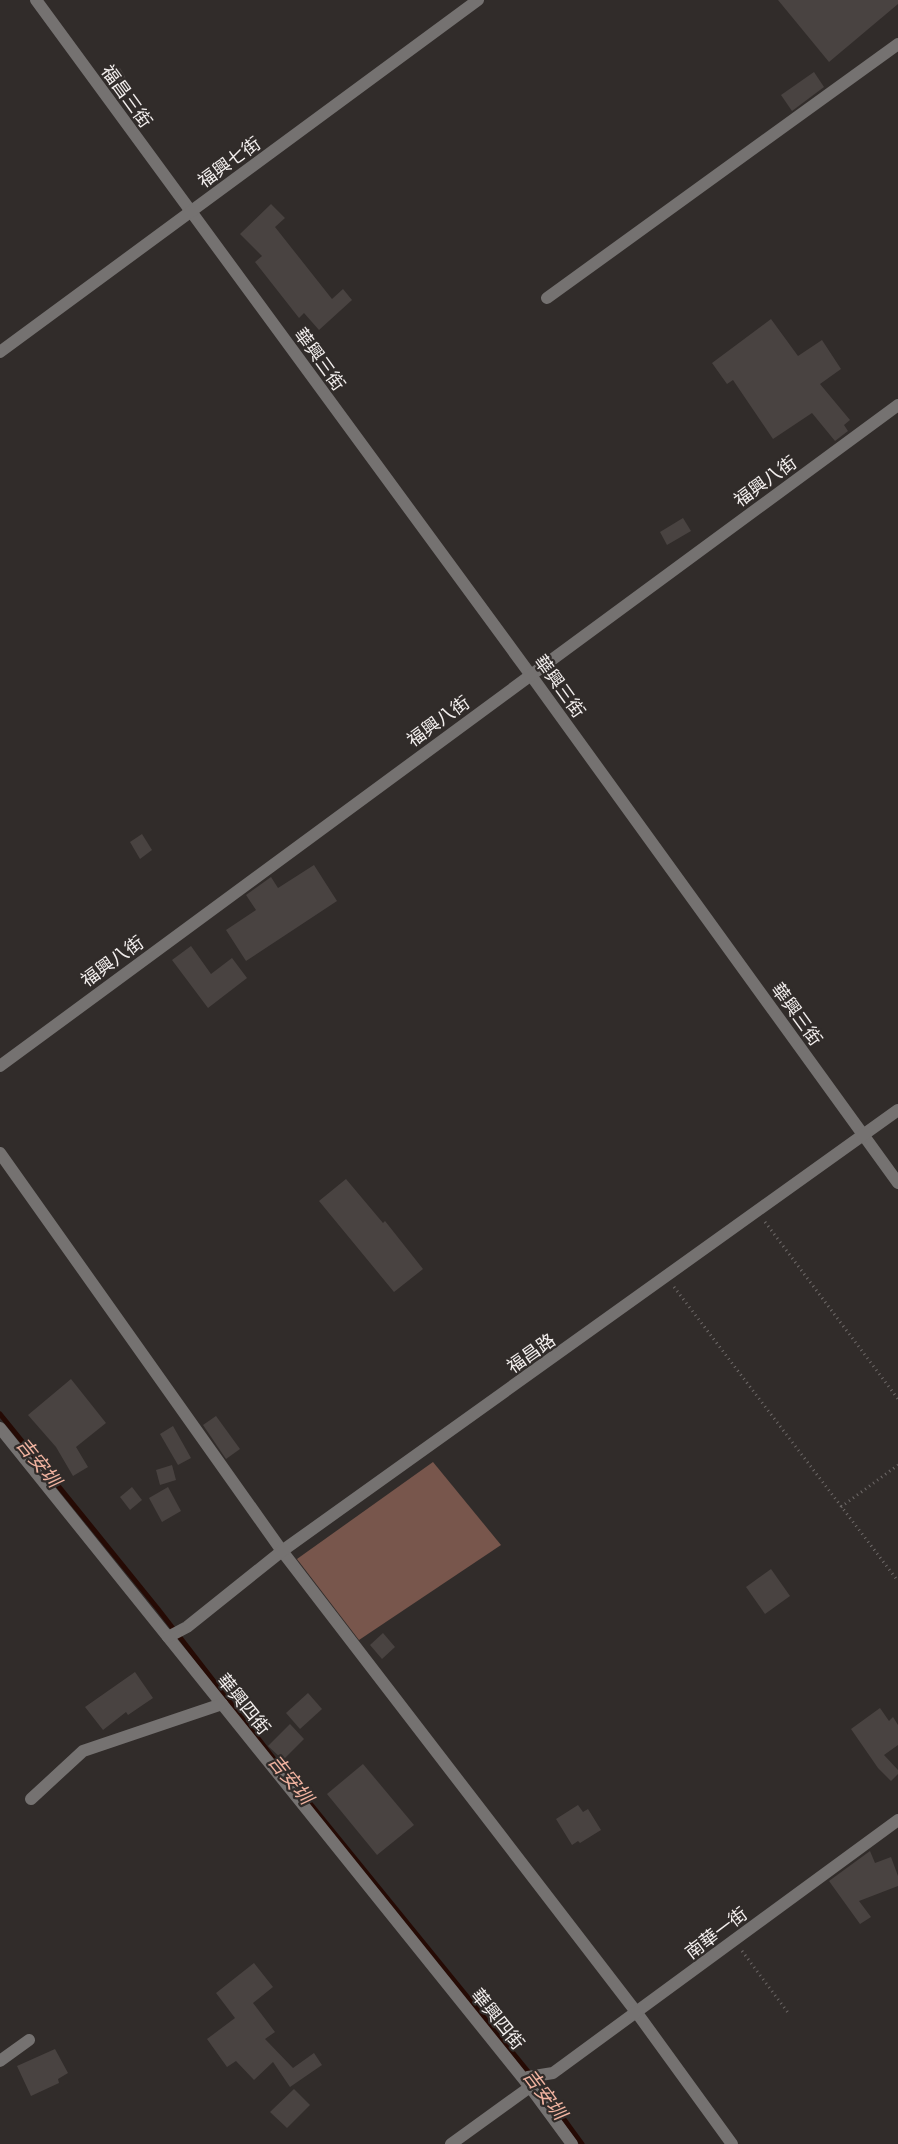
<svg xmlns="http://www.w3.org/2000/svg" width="898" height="2144" viewBox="0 0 898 2144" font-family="'IBM Plex Sans','Noto Sans TC',sans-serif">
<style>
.forest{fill:#78564c}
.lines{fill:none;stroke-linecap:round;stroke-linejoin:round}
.stream{stroke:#250a04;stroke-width:5}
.building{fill:#494341}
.path{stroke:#706b6a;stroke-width:3;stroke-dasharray:1 4;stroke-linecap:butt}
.minor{stroke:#757271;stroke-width:12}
.labels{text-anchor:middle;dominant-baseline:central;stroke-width:4.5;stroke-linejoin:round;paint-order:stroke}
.street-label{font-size:18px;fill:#f3efee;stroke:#312c2a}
.water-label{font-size:19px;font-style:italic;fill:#f1b3a0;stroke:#312c2a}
</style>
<rect width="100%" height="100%" fill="#312c2a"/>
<polygon class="forest" points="433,1462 501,1545 359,1640 297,1559"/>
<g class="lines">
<g class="stream">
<polyline points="0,1414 158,1609 274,1759"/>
<polyline points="300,1791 539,2085 582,2144"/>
</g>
</g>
<g class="building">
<polygon points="778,0 898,0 898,4 829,62"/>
<polygon points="120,68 131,87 117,96 105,78"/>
<polygon points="814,72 824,87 792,111 781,95"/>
<polygon points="271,204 285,218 275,227 332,299 343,289 352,300 319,330 304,313 299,318 255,262 262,256 240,234"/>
<polygon points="771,319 798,356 822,340 841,369 820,384 850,420 844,425 848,431 835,441 812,413 773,439 733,380 727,384 712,363"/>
<polygon points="683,518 691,531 667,545 660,532"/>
<polygon points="142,834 152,850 140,859 130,842"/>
<polygon points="314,865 337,901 246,961 226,930 256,910 246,895 271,877 278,888"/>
<polygon points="191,946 211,974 232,958 247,978 208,1008 172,960"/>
<polygon points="346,1179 383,1223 385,1221 423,1269 394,1292 319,1201"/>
<polygon points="71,1379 106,1423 76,1447 88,1467 73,1476 56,1447 28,1415"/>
<polygon points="216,1416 240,1449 226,1459 203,1425"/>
<polygon points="173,1426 191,1458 178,1465 160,1434"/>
<polygon points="172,1465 176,1480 160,1485 156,1470"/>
<polygon points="132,1487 142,1500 130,1510 120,1497"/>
<polygon points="168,1487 181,1511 162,1522 149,1498"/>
<polygon points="771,1569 790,1596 765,1614 746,1587"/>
<polygon points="383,1633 395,1647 382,1659 370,1645"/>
<polygon points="135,1672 153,1698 128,1715 126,1712 103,1730 85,1707"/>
<polygon points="308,1693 322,1709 300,1729 286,1713"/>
<polygon points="880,1708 889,1721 893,1717 898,1725 898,1745 884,1755 898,1770 898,1774 891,1781 878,1768 851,1729"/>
<polygon points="290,1724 304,1739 283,1760 268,1746"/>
<polygon points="363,1764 414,1825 377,1855 327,1794"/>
<polygon points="578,1805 583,1812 588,1809 601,1830 580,1843 578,1841 572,1845 556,1819"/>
<polygon points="870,1851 875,1863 891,1857 898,1876 898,1886 859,1901 871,1917 860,1924 829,1881"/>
<polygon points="254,1963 273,1987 253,2003 275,2032 265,2039 293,2068 314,2053 322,2065 290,2087 273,2062 254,2080 236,2061 227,2067 207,2039 235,2018 216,1993"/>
<polygon points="55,2049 68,2073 58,2079 59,2083 31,2096 17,2066"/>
<polygon points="294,2089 310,2105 287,2128 270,2112"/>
</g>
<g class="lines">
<g class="path">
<polyline points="765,1222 898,1399"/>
<polyline points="674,1287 898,1581"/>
<polyline points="841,1507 898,1465"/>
<polyline points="742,1951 789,2014"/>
</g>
<g class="minor">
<polyline points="36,0 530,674 898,1183"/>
<polyline points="547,298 898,44"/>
<polyline points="0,352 478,0"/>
<polyline points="0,1066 898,405"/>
<polyline points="0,1153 282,1551 637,2013 732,2144"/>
<polyline points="0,1428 530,2087 572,2144"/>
<polyline points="168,1637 187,1627 282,1551 898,1110"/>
<polyline points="31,1799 83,1751 222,1704"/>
<polyline points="0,2061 29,2040"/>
<polyline points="451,2144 530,2087 528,2077 553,2073 898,1820"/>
</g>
</g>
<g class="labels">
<g class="street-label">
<text transform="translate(127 96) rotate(54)">福昌三街</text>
<text transform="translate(229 162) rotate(-36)">福興七街</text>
<text transform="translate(320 359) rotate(54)">華興三街</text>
<text transform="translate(765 481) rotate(-36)">福興八街</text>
<text transform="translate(560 686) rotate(54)">華興三街</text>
<text transform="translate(438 721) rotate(-36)">福興八街</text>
<text transform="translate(112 961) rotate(-36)">福興八街</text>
<text transform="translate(797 1014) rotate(54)">華興三街</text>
<text transform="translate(531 1353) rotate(-35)">福昌路</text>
<text transform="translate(244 1704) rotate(51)">華興四街</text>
<text transform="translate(716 1933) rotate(-37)">南華一街</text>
<text transform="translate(498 2019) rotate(51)">華興四街</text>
</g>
<g class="water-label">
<text transform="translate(39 1462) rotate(51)">吉安圳</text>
<text transform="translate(291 1779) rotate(51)">吉安圳</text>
<text transform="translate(545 2094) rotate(53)">吉安圳</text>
</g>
</g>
</svg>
